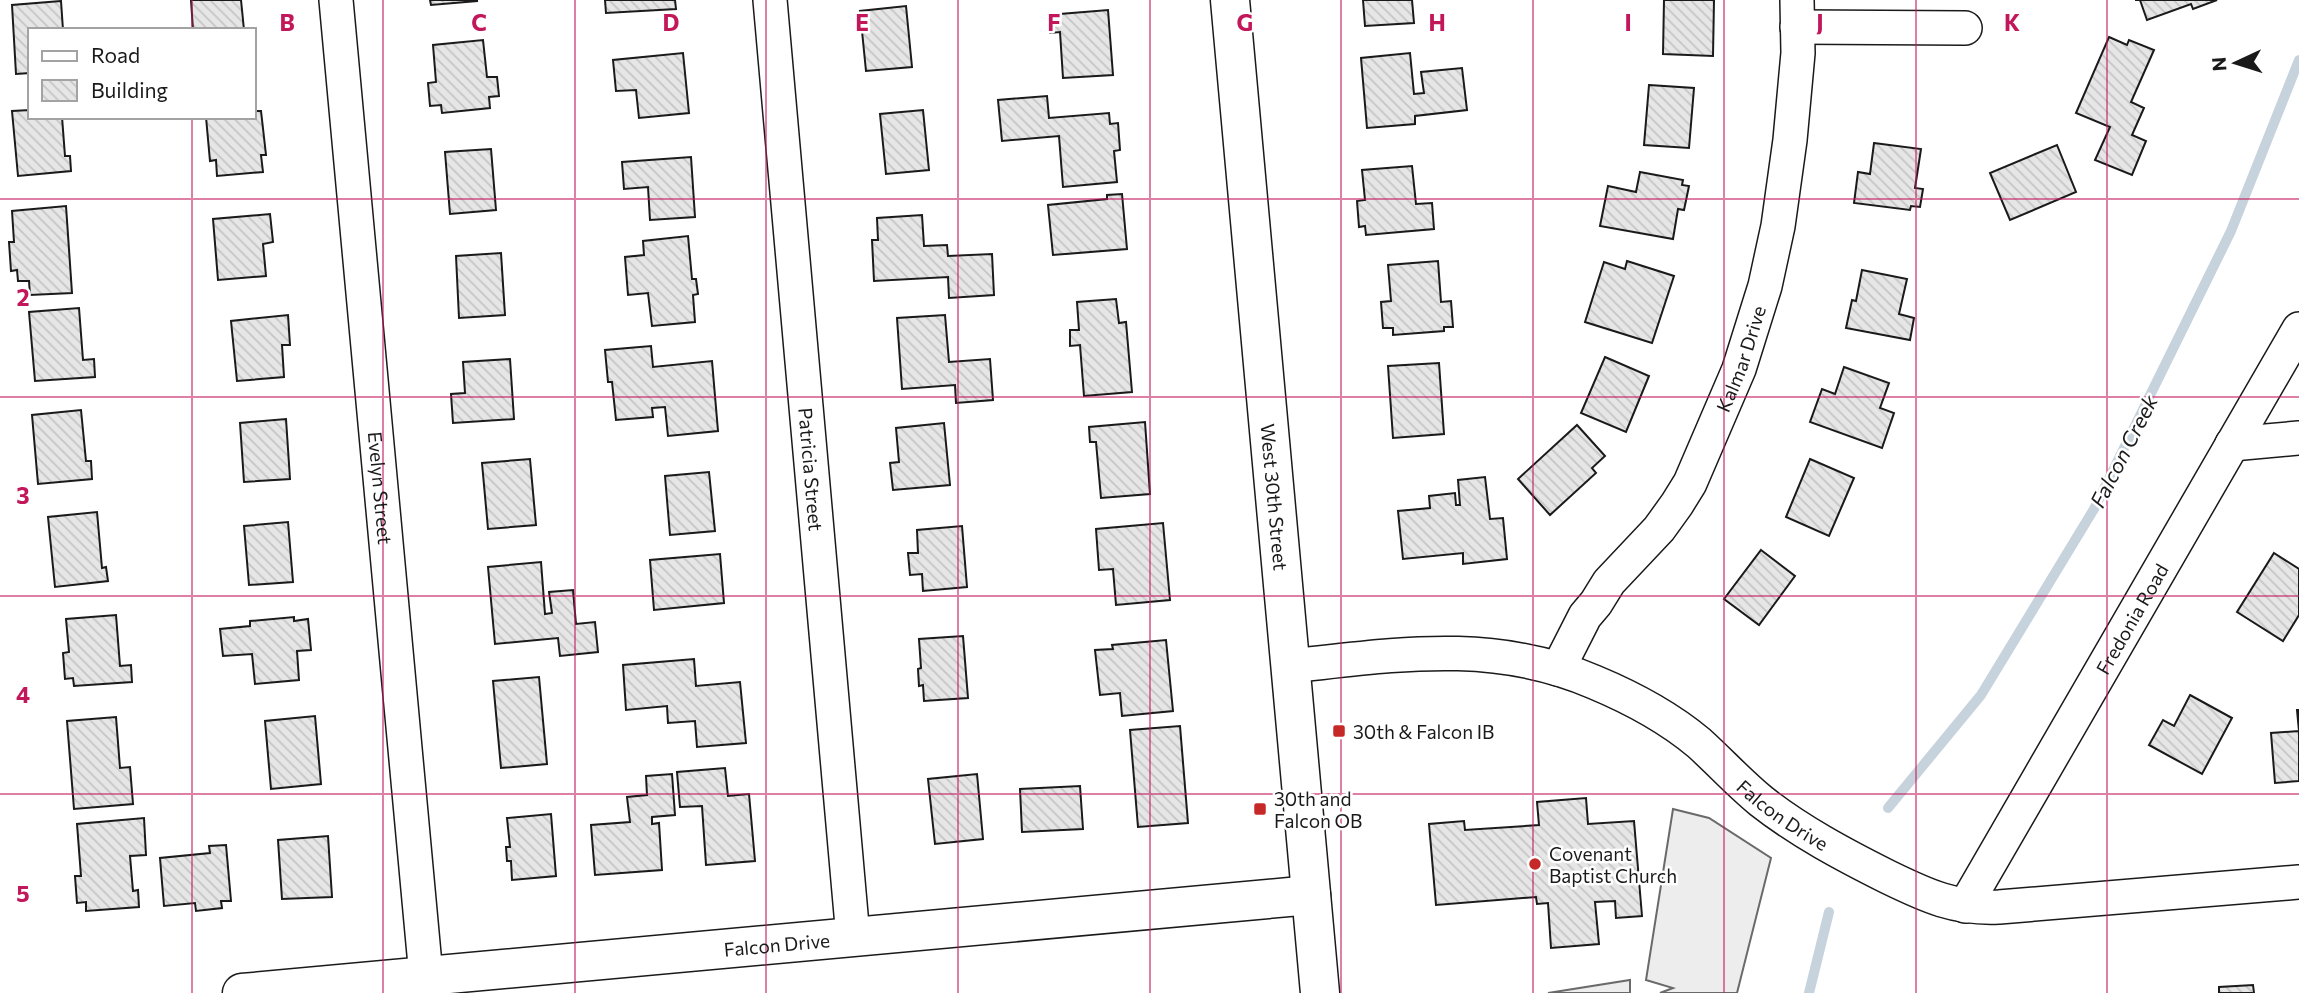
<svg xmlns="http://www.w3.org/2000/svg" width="2299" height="993" viewBox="0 0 2299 993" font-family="Commissioner,sans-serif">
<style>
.parking{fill:#ededed;stroke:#6a6a6a;stroke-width:2}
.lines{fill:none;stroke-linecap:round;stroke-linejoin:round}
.stream{stroke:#c6d2dc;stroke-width:10}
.building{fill:url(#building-back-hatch);stroke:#1a1a1a;stroke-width:2}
.minor-casing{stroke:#1a1a1a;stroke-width:36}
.tertiary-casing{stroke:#1a1a1a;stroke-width:41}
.secondary-casing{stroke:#1a1a1a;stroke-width:41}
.minor{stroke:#fff;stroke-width:33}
.tertiary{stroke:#fff;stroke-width:38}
.secondary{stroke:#fff;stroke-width:38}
.grid{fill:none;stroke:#c2185b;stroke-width:2;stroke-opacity:0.55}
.poi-dot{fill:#c62828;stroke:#fff;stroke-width:2.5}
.labels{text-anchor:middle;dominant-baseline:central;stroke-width:5;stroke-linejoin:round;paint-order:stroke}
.street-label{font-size:19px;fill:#1a1a1a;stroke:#fff}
.poi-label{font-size:19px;fill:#1a1a1a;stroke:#fff;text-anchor:start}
.water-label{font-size:21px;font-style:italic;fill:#1a1a1a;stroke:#fff}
.grid-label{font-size:23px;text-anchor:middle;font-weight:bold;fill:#c2185b;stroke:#fff;stroke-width:5;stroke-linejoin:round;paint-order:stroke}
</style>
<defs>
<pattern id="building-back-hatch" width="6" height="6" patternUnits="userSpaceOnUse" patternTransform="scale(1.75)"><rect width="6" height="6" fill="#e6e6e6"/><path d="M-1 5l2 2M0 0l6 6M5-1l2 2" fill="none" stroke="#c5c5c5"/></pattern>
</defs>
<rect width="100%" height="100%" fill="#fff"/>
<g class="parking">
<polygon points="1673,809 1709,818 1771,858 1737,993 1660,993 1673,988 1646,980"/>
<polygon points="1630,980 1630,993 1548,993"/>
</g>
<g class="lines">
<g class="stream">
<polyline points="1888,808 1981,695 2094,509 2231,231 2299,60"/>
<polyline points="1809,993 1829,912"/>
</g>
</g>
<g class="building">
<polygon points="191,0 241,0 244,30 193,30"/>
<polygon points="430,0 477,0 477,1 431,5"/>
<polygon points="605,0 675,0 676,9 606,13"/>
<polygon points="1363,0 1412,0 1414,23 1365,26"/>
<polygon points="1664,0 1714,0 1713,56 1663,54"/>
<polygon points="2135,0 2217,0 2193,9 2191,4 2147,20 2140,0"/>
<polygon points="61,1 63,30 30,30 30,73 16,74 12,5"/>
<polygon points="906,6 912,67 866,71 860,11"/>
<polygon points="1108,10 1113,75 1063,78 1060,32 1050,33 1048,15"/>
<polygon points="2109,37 2127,45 2129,40 2154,50 2131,102 2144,108 2132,135 2146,141 2132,175 2095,160 2110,127 2076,113"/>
<polygon points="483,40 487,77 497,77 499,96 489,97 490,108 442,113 441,105 430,106 428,83 436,82 433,45"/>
<polygon points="683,53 689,113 639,118 636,90 616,91 613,60"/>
<polygon points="1410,53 1414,94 1424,93 1421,72 1462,68 1467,110 1415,116 1415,124 1367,128 1361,58"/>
<polygon points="1649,85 1694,88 1689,148 1644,145"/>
<polygon points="1047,96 1049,118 1109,113 1110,124 1118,123 1120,150 1114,151 1117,182 1063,187 1059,136 1002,141 998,100"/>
<polygon points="30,110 30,117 62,117 65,156 70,156 71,171 18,176 12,111"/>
<polygon points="923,110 929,170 886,174 880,114"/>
<polygon points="254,111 261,111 266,155 261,155 263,172 217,176 216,160 210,161 206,117 254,117"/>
<polygon points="1874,143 1921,149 1915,188 1923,189 1920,207 1911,206 1910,210 1854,203 1858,172 1870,174"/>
<polygon points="2057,145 2076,192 2010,220 1990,173"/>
<polygon points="491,149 496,210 450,214 445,152"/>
<polygon points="691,157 695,217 650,220 648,187 624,189 622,162"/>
<polygon points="1412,166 1416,204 1432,203 1434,229 1366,235 1365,226 1359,227 1357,201 1365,200 1362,170"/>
<polygon points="1640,172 1683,180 1682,185 1689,186 1684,210 1678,209 1673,239 1600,226 1608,186 1636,192"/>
<polygon points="1122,194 1127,249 1053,255 1048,205 1107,199 1107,195"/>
<polygon points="66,206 72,293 30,295 29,281 18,281 17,270 11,271 9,242 14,242 12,211"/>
<polygon points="270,214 273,242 263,244 266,276 218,280 213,219"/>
<polygon points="922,215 924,246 947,245 948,256 992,254 994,295 949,298 948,277 874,281 872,240 878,240 877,218"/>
<polygon points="688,236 692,279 696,279 698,294 693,295 695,322 652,326 648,293 628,295 625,257 644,255 643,241"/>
<polygon points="501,253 505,315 459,318 456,256"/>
<polygon points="1438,261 1441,302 1451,301 1453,327 1444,327 1444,331 1393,335 1393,328 1383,328 1381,302 1391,301 1388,265"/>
<polygon points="1627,261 1674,276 1652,343 1585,322 1604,262 1625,269"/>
<polygon points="1862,270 1907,279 1899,314 1914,318 1910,340 1846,328 1852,300 1856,301"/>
<polygon points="1116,299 1119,323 1126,322 1132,392 1084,396 1080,345 1070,346 1070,330 1079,330 1077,302"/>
<polygon points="79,308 83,360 94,359 95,377 35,381 29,312"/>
<polygon points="288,315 290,345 282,345 284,377 237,381 231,321"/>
<polygon points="945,315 949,362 990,359 993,400 956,403 955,385 902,389 897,318"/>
<polygon points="651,346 653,367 712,361 718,431 668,436 665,407 652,408 653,417 616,420 612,382 608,382 605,350"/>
<polygon points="1605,357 1649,376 1626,432 1581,413"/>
<polygon points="510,359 514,419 453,423 451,394 465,393 463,362"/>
<polygon points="1439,363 1444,434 1393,438 1388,366"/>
<polygon points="1844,367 1889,383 1880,408 1894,413 1882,448 1810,422 1822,389 1835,394"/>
<polygon points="81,410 86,461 91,461 92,479 38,484 32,415"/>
<polygon points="286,419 290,479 244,482 240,423"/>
<polygon points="1145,422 1150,494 1101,498 1096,442 1090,442 1089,427"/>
<polygon points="944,423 950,485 893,490 890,463 899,462 896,428"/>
<polygon points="1577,425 1605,456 1592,468 1596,473 1550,515 1518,479"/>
<polygon points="530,459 536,525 488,529 482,463"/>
<polygon points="1810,459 1854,478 1829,536 1786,517"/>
<polygon points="709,472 715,531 670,535 665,476"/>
<polygon points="1485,477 1490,519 1503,518 1507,559 1463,564 1463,553 1403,559 1398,511 1430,508 1429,496 1455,493 1456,505 1460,505 1458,480"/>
<polygon points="97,512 102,568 106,567 108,581 55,587 48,517"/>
<polygon points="288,522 293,582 249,585 244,526"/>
<polygon points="1163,523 1170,600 1116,605 1113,569 1099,570 1096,529"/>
<polygon points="962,526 967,587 923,591 922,574 910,575 908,553 918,553 917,530"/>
<polygon points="1761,550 1795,576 1759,625 1724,599"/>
<polygon points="2274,553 2299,569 2299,615 2283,641 2237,612"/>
<polygon points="720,554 724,603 654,610 650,560"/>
<polygon points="541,562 545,614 552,613 549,592 573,590 576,624 595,622 598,652 560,656 558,638 495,644 488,567"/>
<polygon points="116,615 120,666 131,665 132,682 74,686 73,678 65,679 63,653 69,652 66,619"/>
<polygon points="294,617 294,621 308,619 311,650 297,651 299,680 255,684 252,654 223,656 220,629 250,626 250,621"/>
<polygon points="963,636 968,698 924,701 923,685 919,686 918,669 921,668 919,639"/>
<polygon points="1166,640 1173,711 1122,716 1120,693 1100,695 1095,650 1113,649 1112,645"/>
<polygon points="694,659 696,686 740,682 746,743 697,747 695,721 668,723 667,706 626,710 623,665"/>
<polygon points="539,677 547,764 501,768 493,681"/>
<polygon points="2190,695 2232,718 2202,774 2149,745 2163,720 2174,726"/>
<polygon points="2297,710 2299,710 2299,781 2275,783 2271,733 2299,731"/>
<polygon points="315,716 321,784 271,789 265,721"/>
<polygon points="116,717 120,768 130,767 133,804 74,809 67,721"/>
<polygon points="1180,726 1188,823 1138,827 1130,730"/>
<polygon points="725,768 728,796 749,794 755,861 706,865 702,806 680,807 677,772"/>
<polygon points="672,774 675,815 652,817 652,824 659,823 662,870 595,875 591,825 630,822 627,797 647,795 646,776"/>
<polygon points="977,774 983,839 935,844 928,779"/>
<polygon points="1080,786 1083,829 1022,832 1020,789"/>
<polygon points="1586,798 1588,824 1634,821 1642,916 1616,918 1615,901 1595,902 1599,944 1551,948 1548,903 1537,904 1536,897 1436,905 1429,824 1464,821 1465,830 1539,825 1537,802"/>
<polygon points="551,814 556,876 512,880 511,861 507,861 506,847 510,847 507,818"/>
<polygon points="144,818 146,855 130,856 133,891 138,890 139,907 86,911 86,902 77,903 75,876 81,876 77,824"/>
<polygon points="328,836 332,897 282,899 278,840"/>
<polygon points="226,845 231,901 221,901 222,908 196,911 195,903 164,906 160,858 210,853 209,846"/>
<polygon points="2253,985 2254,993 2219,993 2219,987"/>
</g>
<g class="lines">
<defs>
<g id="minor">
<path id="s1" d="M336,0l90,976"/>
<path id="s2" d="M770,0l83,937"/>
<polyline points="1797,27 1965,28"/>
<polyline points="2232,444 2299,438"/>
<path id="s3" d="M1290,666c105,-11 202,-28 304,16 36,15 74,35 105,61 21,19 40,40 62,58 38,30 83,54 127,76 39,19 67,32 111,30l300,-25"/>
<path id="s4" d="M1558,669l27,-53 11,-13 13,-21 50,-53 18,-25 13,-21 49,-114 26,-83 13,-60 12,-86 8,-87 -1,-53"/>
<path id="s5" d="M1965,906l334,-577"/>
</g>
<g id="tertiary">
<path id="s6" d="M242,993l1069,-98"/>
</g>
<g id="secondary">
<path id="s7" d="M1230,0l90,993"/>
</g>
</defs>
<use href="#minor" class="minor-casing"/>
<use href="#tertiary" class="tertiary-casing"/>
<use href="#secondary" class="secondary-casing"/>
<use href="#minor" class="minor"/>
<use href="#tertiary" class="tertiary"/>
<use href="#secondary" class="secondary"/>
</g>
<path class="grid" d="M192,0v30M383,0v993M575,0v993M766,0v993M958,0v993M1150,0v993M1341,0v993M1533,0v993M1724,0v993M1916,0v993M2107,0v993M192,117v876M0,199h2299M0,397h2299M0,596h2299M0,794h2299"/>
<g class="poi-dot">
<rect x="1332" y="724" width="14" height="14" rx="3.5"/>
<rect x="1253" y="802" width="14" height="14" rx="3.5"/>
<circle cx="1535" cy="864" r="7"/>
</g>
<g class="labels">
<g class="street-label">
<text stroke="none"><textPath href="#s4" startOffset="364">Kalmar Drive</textPath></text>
<text stroke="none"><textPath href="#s2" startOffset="471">Patricia Street</textPath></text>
<text stroke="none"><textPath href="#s1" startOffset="490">Evelyn Street</textPath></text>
<text stroke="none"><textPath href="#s7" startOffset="499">West 30th Street</textPath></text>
<text stroke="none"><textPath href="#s5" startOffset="332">Fredonia Road</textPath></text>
<text stroke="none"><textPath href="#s3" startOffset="541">Falcon Drive</textPath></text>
<text stroke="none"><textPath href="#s6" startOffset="537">Falcon Drive</textPath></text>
</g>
<g class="poi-label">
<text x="1353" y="731">30th &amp; Falcon IB</text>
<text x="1274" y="798">30th and<tspan x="1274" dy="22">Falcon OB</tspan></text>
<text x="1549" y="853">Covenant<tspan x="1549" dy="22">Baptist Church</tspan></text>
</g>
<g class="water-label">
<text transform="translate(2123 451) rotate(-63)">Falcon Creek</text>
</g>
</g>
<g class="grid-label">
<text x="287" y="31">B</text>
<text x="479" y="31">C</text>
<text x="671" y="31">D</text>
<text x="862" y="31">E</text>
<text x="1054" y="31">F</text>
<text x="1245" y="31">G</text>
<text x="1437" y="31">H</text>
<text x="1628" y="31">I</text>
<text x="1820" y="31">J</text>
<text x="2012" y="31">K</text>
<text x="23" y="306">2</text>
<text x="23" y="504">3</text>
<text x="23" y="703">4</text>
<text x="23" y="902">5</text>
</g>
<rect x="28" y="28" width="228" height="91" fill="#ffffff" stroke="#a3a3a3" stroke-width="2"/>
<rect x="42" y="51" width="35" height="10" fill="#ffffff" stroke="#a3a3a3" stroke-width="2"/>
<text x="91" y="63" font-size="21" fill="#1a1a1a">Road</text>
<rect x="42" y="80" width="35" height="21" fill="url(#building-back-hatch)" stroke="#a3a3a3" stroke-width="2"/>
<text x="91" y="98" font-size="21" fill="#1a1a1a">Building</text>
<g transform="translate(2236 63) rotate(266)" stroke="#ffffff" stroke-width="5" paint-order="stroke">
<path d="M0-5L12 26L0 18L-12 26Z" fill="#1a1a1a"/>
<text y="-10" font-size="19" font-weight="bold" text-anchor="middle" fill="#1a1a1a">N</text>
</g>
</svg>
